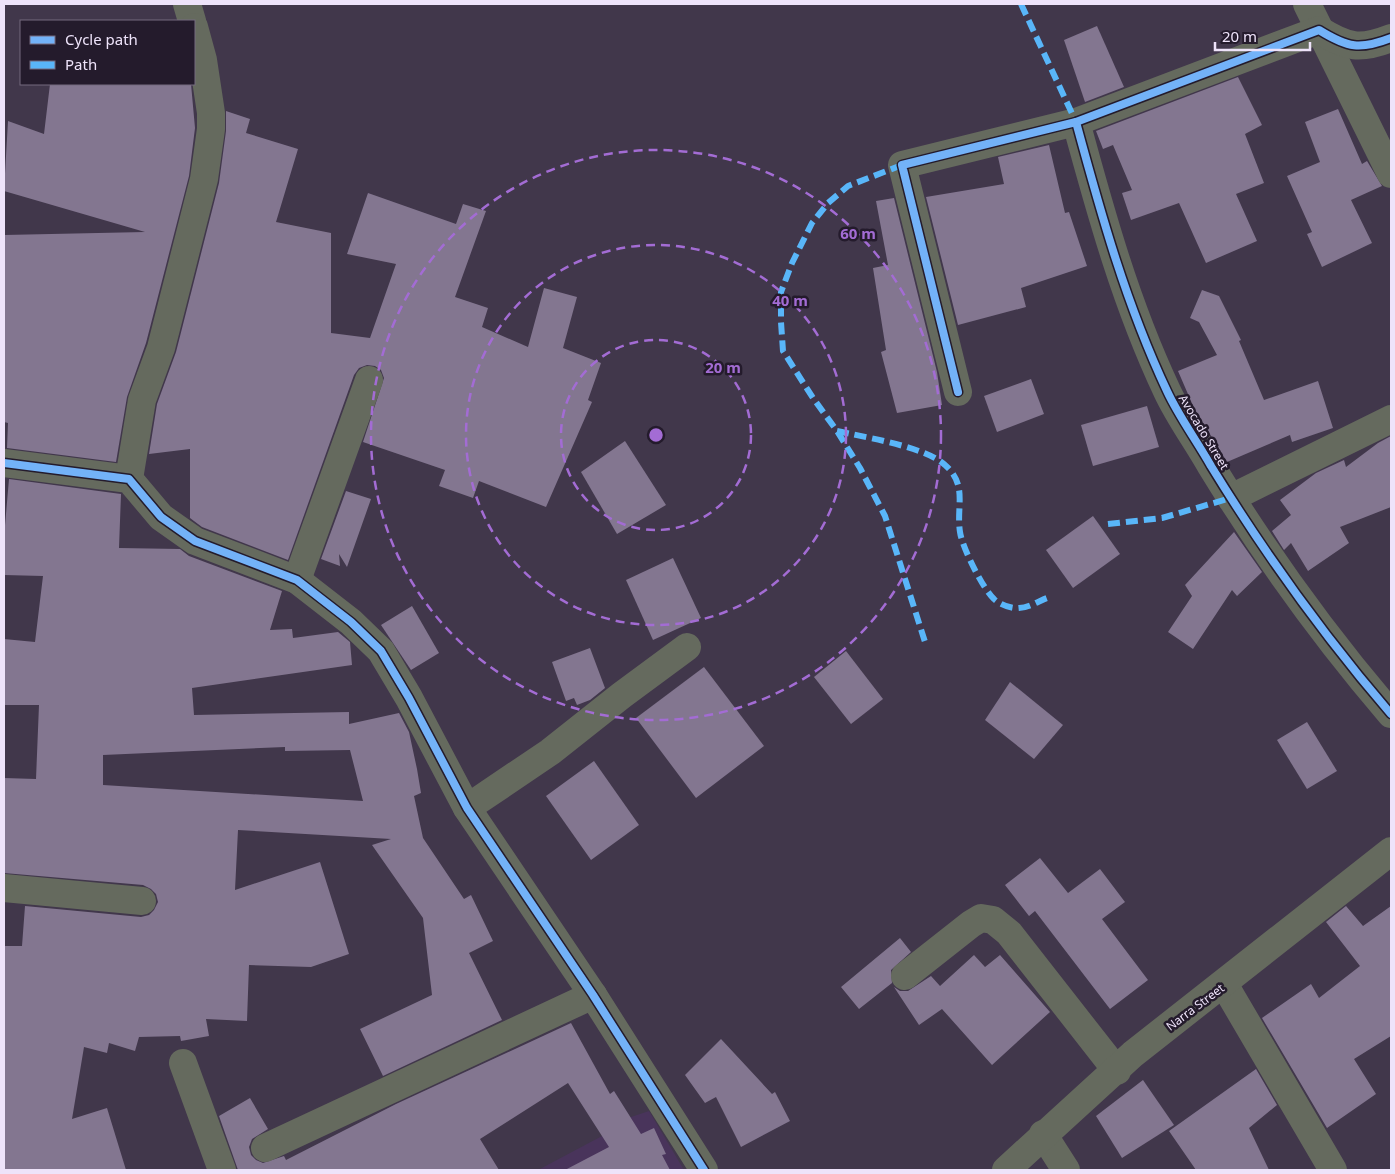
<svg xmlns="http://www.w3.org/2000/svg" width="1395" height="1174" viewBox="0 0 1395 1174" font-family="'Noto Sans',sans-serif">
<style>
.built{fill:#49345b}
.building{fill:#837690;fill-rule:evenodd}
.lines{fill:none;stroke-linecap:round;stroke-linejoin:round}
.minor{stroke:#656a5e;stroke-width:28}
.quiet{stroke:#59b6f9;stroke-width:6;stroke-dasharray:12 6;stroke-linecap:butt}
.cycleway-casing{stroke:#241b2c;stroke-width:11}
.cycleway{stroke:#73b2f8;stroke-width:8}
.ring{fill:none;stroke:#a36cd4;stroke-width:2.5;stroke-dasharray:9 6}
.labels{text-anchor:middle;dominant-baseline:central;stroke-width:5;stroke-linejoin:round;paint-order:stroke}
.street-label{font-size:12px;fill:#eee3fa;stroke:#241b2c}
.centre{fill:#a36cd4;stroke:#241b2c;stroke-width:2.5}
.ring-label{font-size:15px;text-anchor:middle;font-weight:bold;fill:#a36cd4;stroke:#241b2c;stroke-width:5;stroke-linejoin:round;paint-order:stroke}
</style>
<rect width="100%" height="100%" fill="#41374b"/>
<polygon class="built" points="649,1111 684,1170 538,1170 602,1136 631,1117"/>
<g class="building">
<polygon points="1097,26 1124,87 1085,102 1064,40"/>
<polygon points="1238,77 1262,125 1245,134 1264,183 1236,194 1257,241 1206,263 1179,203 1131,220 1122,193 1132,190 1113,145 1103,149 1096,131"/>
<polygon points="50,84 191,84 195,128 189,176 146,343 127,397 116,462 7,448 8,423 4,422 4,235 145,232 4,191 8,121 44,134"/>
<polygon points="1338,109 1362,164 1367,161 1382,186 1351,200 1372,243 1322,267 1307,234 1312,232 1287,176 1320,162 1305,122"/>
<polygon points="226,111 250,119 246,133 298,149 276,222 331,233 331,333 370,338 396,264 347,254 368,193 456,224 463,204 486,211 455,297 488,308 482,327 528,347 544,288 577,297 563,348 601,363 588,400 592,402 546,507 479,481 473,498 439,486 445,470 363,442 384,378 381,370 375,366 367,365 359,368 354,375 288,560 202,527 190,518 190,449 149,454 157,404 176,352 219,183 226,131"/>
<polygon points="1049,145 1065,213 1069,212 1087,266 1021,288 1026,307 958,325 926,197 1004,184 998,157"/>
<polygon points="894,198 937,372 942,405 897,413 881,352 886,350 873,268 888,265 876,201"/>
<polygon points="1202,290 1219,296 1241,340 1239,341 1264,400 1318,381 1333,428 1292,442 1290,435 1227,462 1194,408 1178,371 1217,355 1199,322 1190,318"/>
<polygon points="1031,379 1044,414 997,432 984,396"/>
<polygon points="1147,406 1159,447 1093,466 1081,425"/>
<polygon points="1391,436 1391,507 1340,527 1349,543 1308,571 1291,543 1284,550 1272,531 1291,515 1280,500 1316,473 1344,460 1346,467 1378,443"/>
<polygon points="625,441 666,505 617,534 581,472"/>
<path d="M9,479l112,15 -2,54 61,1 9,7 93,35 -12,39 22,-1 1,9 45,-6 12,10 2,23 -160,23 2,27 155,-3v12l50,-11 10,19 8,37 4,24 -7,3 9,42 41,61 7,-4 22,46 -24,12 33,67 -119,56 -23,-47 72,-34 -9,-77 -51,-73 19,-6 -153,-9 -3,60 85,-28 29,92 -38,13 -62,-2 -2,56 -41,-2 3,17 -28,5 -1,-5 -41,1 -4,14 -26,-8 -2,10 -23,-6 -12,72 35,-11 19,62h-122v-224h18l3,-40 116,11 8,-2 5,-5 4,-8 -2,-8 -5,-5 -8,-4 -139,-12v-95l32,1 3,-74h-35v-66l31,3 8,-66 -39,-1v-38zM285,747v4l65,-1 13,51 -260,-16v-30z"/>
<polygon points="346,491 371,499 347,567 339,554 340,566 321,559"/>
<polygon points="1093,516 1120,554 1073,588 1046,550"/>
<polygon points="1234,532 1262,572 1237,596 1232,590 1193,649 1168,632 1192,596 1185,585"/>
<polygon points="673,558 701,618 653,640 626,580"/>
<polygon points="412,606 439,653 411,670 381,625"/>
<polygon points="590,648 605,688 590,700 577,705 574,698 566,701 552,662"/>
<polygon points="846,651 883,699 851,724 814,677"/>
<polygon points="704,667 764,746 696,798 636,718"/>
<polygon points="1010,682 1063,725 1034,759 985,720"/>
<polygon points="1307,722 1337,771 1307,789 1277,740"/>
<polygon points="594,761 639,825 591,860 546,796"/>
<polygon points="1040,858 1068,893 1100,869 1125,902 1102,919 1148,980 1110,1009 1035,911 1029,916 1005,885"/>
<polygon points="1346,906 1363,926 1391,906 1391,1036 1354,1059 1376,1094 1327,1128 1262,1018 1311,984 1319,998 1360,966 1326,922"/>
<polygon points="900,938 911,952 891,970 892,983 859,1009 841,987"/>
<polygon points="974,955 985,967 1000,955 1050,1012 992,1065 942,1009 919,1025 894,987 900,991 908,991 931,976 940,986"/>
<polygon points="571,1023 610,1094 614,1091 641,1134 654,1128 666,1154 662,1155 670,1170 565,1170 609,1147 568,1083 480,1139 499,1170 238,1170 219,1116 250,1098 268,1129 252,1139 249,1147 251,1155 256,1160 263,1163 284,1156 286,1160 396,1104"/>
<polygon points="721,1039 772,1094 775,1092 790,1121 741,1147 716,1097 705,1103 685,1075"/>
<polygon points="1256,1069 1277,1105 1249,1128 1269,1170 1196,1170 1169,1131"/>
<polygon points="1143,1080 1174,1125 1122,1158 1096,1116"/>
</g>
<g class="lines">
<g class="minor">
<polyline points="187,4 192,21"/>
<polyline points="1307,4 1391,174"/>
<path d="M1076,122c25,92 50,182 91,269 12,26 30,50 44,75 54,88 112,169 180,248"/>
<path d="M958,392l-56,-227 174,-43 243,-92c29,18 41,20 72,8"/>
<polyline points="4,463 129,479 161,517 195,541 297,580 351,622 381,651 409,698 467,808 593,995 704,1170"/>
<polyline points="129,479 142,400 161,348 204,179 211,129 211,113 203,60 194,27"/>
<polyline points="1231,498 1391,419"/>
<polyline points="297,580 369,380"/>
<polyline points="467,808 550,752 622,695 687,647"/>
<polyline points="4,888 142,901"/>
<polyline points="905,976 971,924 981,918 993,920 1009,933 1117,1071"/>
<polyline points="1224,984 1333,1170"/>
<polyline points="183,1063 222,1170"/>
<polyline points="1043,1134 1066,1170"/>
<polyline points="265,1148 593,995"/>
<polyline points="1006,1170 1133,1054 1391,851"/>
</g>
<g class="quiet">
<polyline points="1021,4 1076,122"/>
<polyline points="902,165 848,186 828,203 812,223 792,263 781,292 781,322 783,351 813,398 837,431 860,468 885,516 926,645"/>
<path d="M837,431c27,6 89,16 108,34 23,20 11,41 15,67 2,15 23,57 34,67 5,5 17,10 25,9 9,0 20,-7 28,-10"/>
<polyline points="1108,524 1162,518 1231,498"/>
</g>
<defs>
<g id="cycleway">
<path d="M1076,122c25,92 50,182 91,269 12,26 30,50 44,75 54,88 112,169 180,248"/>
<path d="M958,392l-56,-227 174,-43 243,-92c29,18 41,20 72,8"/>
<polyline points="4,463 129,479 161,517 195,541 297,580 351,622 381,651 409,698 467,808 593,995 704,1170"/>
</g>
</defs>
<use href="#cycleway" class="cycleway-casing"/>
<use href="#cycleway" class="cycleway"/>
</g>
<g class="ring">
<circle cx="656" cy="435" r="95"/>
<circle cx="656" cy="435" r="190"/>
<circle cx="656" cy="435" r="285"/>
</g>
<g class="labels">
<g class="street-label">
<text transform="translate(1204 432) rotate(59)">Avocado Street</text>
<text transform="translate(1195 1007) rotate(-37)">Narra Street</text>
</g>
</g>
<circle cx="656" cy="435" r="8" class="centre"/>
<g class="ring-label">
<text x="858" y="239">60 m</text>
<text x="790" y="306">40 m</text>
<text x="723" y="373">20 m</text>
</g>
<rect width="1395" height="1174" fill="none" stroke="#eee3fa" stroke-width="10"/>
<rect x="20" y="20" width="175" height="65" fill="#241b2c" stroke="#756b7e"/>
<rect x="30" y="36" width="25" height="8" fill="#73b2f8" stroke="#756b7e"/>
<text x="65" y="45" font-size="15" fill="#eee3fa">Cycle path</text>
<rect x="30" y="61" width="25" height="8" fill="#59b6f9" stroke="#756b7e"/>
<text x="65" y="70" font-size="15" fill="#eee3fa">Path</text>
<path d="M1215 42v8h95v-8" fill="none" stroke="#eee3fa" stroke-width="2.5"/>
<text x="1222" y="42" font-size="15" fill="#eee3fa" stroke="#241b2c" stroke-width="4" paint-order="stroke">20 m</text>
</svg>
